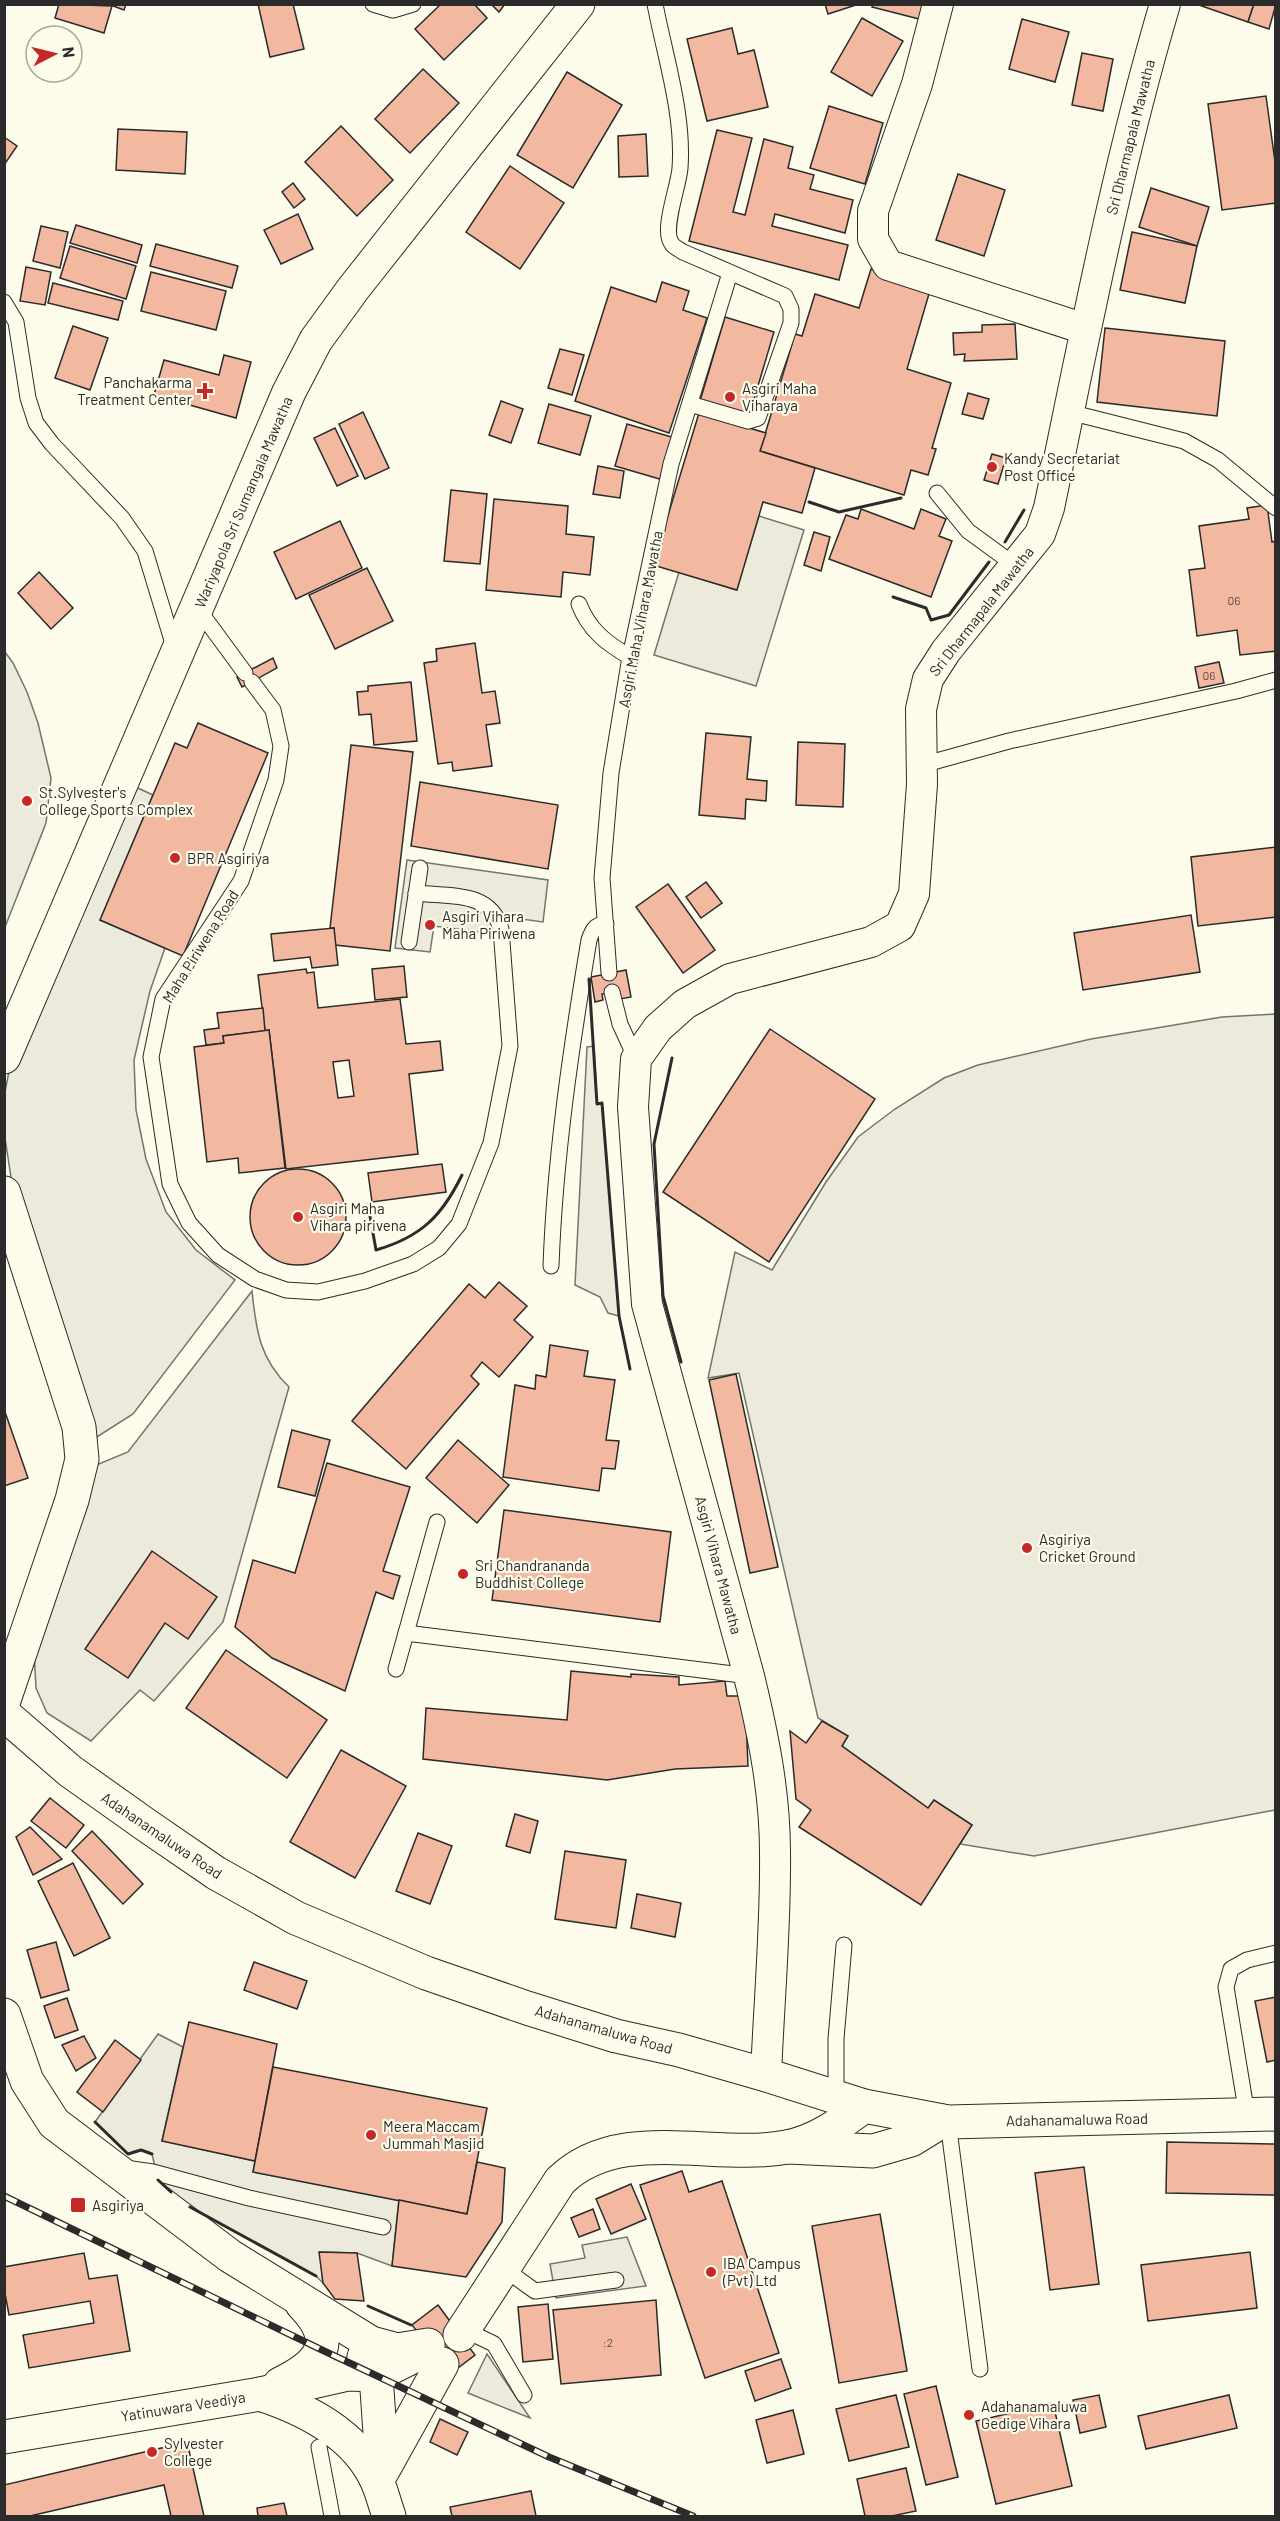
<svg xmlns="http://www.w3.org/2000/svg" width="1280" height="2521" viewBox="0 0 1280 2521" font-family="Barlow,sans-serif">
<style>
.green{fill:#ecebdb;stroke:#74746e;stroke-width:1.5}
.parking{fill:#eceadb;stroke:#74746e;stroke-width:1.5}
.building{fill:#f2b8a0;stroke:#2b2b2b;stroke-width:1.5;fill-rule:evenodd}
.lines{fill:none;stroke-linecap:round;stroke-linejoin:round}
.lane-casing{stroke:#2b2b2b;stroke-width:17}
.street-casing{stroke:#2b2b2b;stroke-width:32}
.secondary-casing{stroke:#2b2b2b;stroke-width:35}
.primary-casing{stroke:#2b2b2b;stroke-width:35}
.lane{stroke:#fdfbea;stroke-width:15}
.street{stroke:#fdfbea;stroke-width:30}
.secondary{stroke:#fdfbea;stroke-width:33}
.primary{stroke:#fdfbea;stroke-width:33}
.rail-casing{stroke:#2b2b2b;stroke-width:7}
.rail{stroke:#fdfbea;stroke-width:4.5;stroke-dasharray:14;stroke-linecap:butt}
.wall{stroke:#2b2b2b;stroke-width:3}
.poi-dot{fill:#c62828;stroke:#fdfbea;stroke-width:2}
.labels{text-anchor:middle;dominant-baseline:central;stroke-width:4.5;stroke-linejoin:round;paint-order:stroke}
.number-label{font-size:12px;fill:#5d4e48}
.street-label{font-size:15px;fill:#2b2b2b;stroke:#fdfbea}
.poi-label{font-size:15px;fill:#2b2b2b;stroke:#fdfbea;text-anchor:start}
</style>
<rect width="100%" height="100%" fill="#fdfbea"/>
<g class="green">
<polygon points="759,516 804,530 756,686 654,655 679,572 736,590"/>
<polygon points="5,652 13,663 27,692 38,723 51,778 46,823 5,927"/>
<polygon points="129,784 153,795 100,920 165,948 150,991 134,1060 136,1110 146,1159 166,1212 196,1250 235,1280 133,1414 92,1440 14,1197 5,1138 5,1092 11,1061"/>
<polygon points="1275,1014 1275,1810 1034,1856 960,1844 972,1825 934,1800 928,1808 842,1746 848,1736 818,1718 739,1373 708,1378 735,1252 772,1270 826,1182 858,1137 895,1109 944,1078 978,1065 1091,1039 1222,1017"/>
<polygon points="594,1046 597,1103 602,1103 619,1316 608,1313 600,1297 575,1285 587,1047"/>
<path d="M252,1291c4,40 8,68 37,96l-66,235 -69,79 -14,-11 -49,51 -44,-28 -11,-25 -2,-37 55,-183 39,-16z"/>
</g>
<g class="parking">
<polygon points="407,860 548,880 543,922 506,917 504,935 434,926 430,952 395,948"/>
<polygon points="158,2034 183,2047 162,2141 255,2161 253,2172 399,2200 392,2266 357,2253 320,2252 323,2283 316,2276 181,2202 158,2180 152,2154 141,2150 128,2154 95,2122"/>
<polygon points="627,2237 646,2286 556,2298 550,2264 585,2258 582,2245"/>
<polygon points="487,2354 530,2418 468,2393"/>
</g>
<g class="building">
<polygon points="59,4 112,6 104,33 55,18"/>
<polygon points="108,4 126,4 124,10"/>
<polygon points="258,4 293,4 304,49 270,57"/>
<polygon points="441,4 474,4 487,18 444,60 415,29"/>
<polygon points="491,4 505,4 499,12"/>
<polygon points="825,4 859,4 828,14"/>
<polygon points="873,4 931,4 927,21 872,7"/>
<polygon points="1196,4 1254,4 1248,22"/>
<polygon points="1254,4 1276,4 1269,29 1248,22"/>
<polygon points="862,18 903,41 872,96 831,72"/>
<polygon points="1022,19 1069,32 1055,82 1009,69"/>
<polygon points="732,28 738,54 754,50 768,107 707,121 687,39"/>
<polygon points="1082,53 1113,59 1103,111 1072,105"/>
<polygon points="423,69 459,103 410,153 375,119"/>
<polygon points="567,72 622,105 573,188 517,155"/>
<polygon points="1266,96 1276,169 1276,203 1222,210 1208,104"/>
<polygon points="829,106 883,123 865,184 810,168"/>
<polygon points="341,126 393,180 357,216 305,162"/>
<polygon points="118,129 187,132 185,174 116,170"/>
<polygon points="717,130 752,138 733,212 745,215 764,139 793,147 788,168 814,175 810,189 853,200 845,233 775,214 772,226 848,245 839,280 689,241"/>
<polygon points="646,134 648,176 619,177 618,136"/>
<polygon points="4,137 17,146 4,165"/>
<polygon points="510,166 564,203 520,269 466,232"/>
<polygon points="958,174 1005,190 984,256 936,240"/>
<polygon points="293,183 305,199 294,208 282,192"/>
<polygon points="1151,188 1209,207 1197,246 1139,227"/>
<polygon points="298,214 313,249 281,264 264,230"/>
<polygon points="76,225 142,245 137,263 70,243"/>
<polygon points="41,226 68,232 60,268 33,261"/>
<polygon points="1132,232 1197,246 1185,303 1120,290"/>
<polygon points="156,244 238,266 232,288 150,266"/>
<polygon points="70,246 136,266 126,299 60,278"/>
<polygon points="26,267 51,272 45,305 20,301"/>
<polygon points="871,269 931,287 907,369 951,383 932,448 936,449 928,475 911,470 904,495 760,451 795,334 802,336 815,294 859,308"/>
<polygon points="151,272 226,291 216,330 141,311"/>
<polygon points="662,282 689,291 683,310 707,318 669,433 575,401 611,287 656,302"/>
<polygon points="53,283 123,301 118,320 48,303"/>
<polygon points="725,317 774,332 749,416 700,401"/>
<polygon points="1015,324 1017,359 964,361 965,354 954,355 953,333 982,332 982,325"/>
<polygon points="73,326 108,338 90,390 55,378"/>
<polygon points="1105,328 1225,341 1217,416 1097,402"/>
<polygon points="560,349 584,355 572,395 548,388"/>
<polygon points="224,355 251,362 236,418 154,395 164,360 219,375"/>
<polygon points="968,393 989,399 983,419 962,414"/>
<polygon points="501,401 523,409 511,443 489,435"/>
<polygon points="549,404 591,416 580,455 538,443"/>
<polygon points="363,412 389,468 365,479 339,424"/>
<polygon points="699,413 766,433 760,451 815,468 802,513 763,502 737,590 653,565"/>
<polygon points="627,424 675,438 663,480 615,466"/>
<polygon points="335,428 358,476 337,486 314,438"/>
<polygon points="992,454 1006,458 998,484 984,480"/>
<polygon points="598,466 624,471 620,498 593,494"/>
<polygon points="451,490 487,494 480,564 444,561"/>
<polygon points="494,499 568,506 566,534 594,537 590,575 563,572 561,597 486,590"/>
<polygon points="1267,505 1272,542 1276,541 1276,651 1240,655 1237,630 1197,636 1189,570 1205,568 1199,526 1249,519 1247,508"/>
<polygon points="861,509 914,529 921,509 946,519 939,536 952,541 931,597 829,559 846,515 858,519"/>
<polygon points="340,521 362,568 296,599 274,552"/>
<polygon points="814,532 830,537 821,571 804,565"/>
<polygon points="367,568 393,621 335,649 309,595"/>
<polygon points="39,572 73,608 51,629 18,593"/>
<polygon points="475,643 482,693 495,691 500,723 486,725 492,766 453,771 452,762 438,764 424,663 437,661 436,649"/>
<polygon points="273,658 277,668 242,687 237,677"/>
<polygon points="1219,662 1224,683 1199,688 1195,667"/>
<polygon points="411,682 417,741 374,745 371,714 359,715 357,692 368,691 368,686"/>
<polygon points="198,723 268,753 183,956 100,920 175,743 187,748"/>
<polygon points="706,733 751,737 747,779 767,781 766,801 746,799 745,819 699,815"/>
<polygon points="798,742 845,744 843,807 796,805"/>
<polygon points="351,745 413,752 390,951 335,945 334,928 330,928"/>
<polygon points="420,782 558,805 548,869 411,846"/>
<polygon points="1276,847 1276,917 1198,926 1191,857"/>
<polygon points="706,882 722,903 701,918 686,897"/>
<polygon points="668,884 715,950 683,973 636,907"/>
<polygon points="1191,915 1200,972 1083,990 1074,933"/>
<polygon points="334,928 338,965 312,968 310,957 274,961 271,934"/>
<polygon points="404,966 407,997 375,1000 372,969"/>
<path d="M306,969l1,4 7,-1 4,36 82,-9 6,45 34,-3 3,29 -34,4 9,80 -132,15 -17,-139 -4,1 -7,-56zM349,1060l5,36 -16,2 -5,-36z"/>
<polygon points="626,970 631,997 620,999 618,991 602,994 603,1000 595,1002 591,977"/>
<polygon points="263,1008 265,1031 223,1036 224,1043 206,1045 204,1030 219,1028 217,1013"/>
<polygon points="770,1029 875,1099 769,1262 663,1192"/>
<polygon points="269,1030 285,1168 239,1173 238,1158 207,1162 194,1047 224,1043 223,1036"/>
<polygon points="442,1164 446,1192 372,1202 368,1173"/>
<circle cx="298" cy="1217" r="48"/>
<polygon points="499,1282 527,1306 514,1320 533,1337 499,1377 482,1362 471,1376 479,1384 406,1469 352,1421 469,1284 485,1298"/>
<polygon points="550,1345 588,1351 584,1376 615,1380 606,1440 619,1441 615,1469 602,1468 599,1491 503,1477 515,1385 535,1389 536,1375 546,1377"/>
<polygon points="736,1374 778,1567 750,1573 709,1380"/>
<polygon points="4,1409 28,1478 4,1486"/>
<polygon points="292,1430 330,1440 315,1496 278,1487"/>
<polygon points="458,1440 509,1485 477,1523 426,1478"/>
<polygon points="327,1463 410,1487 383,1571 400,1576 393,1599 376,1592 345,1691 272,1658 235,1627 253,1560 295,1573"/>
<polygon points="504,1510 671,1532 660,1622 492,1600"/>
<polygon points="152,1551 217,1597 188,1639 165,1623 128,1678 85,1649"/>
<polygon points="226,1650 327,1720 287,1778 186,1708"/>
<polygon points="571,1671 631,1677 631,1674 679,1677 679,1685 725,1681 727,1696 745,1696 748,1766 675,1769 607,1780 423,1759 426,1708 567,1720"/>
<polygon points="822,1721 848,1736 842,1746 928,1808 934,1800 972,1825 921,1905 799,1827 811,1810 796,1799 790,1731 806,1743"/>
<polygon points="341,1750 406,1786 355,1878 290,1842"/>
<polygon points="50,1798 84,1825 66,1848 31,1821"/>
<polygon points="515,1814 538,1821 530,1853 506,1846"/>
<polygon points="30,1827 62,1859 33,1875 16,1837"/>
<polygon points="92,1831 143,1884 123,1904 72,1851"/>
<polygon points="418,1833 452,1846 430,1904 396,1891"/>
<polygon points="565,1851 626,1860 616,1928 555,1919"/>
<polygon points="73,1863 110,1938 74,1956 38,1881"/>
<polygon points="637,1894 681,1903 675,1937 631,1928"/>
<polygon points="56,1942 69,1990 41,1998 27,1950"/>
<polygon points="254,1962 307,1981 297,2009 244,1990"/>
<polygon points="1276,1997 1276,2060 1267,2062 1255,2001"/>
<polygon points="67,1998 78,2030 55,2038 44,2006"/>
<polygon points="189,2022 277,2044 255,2161 162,2141"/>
<polygon points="84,2036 96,2058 76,2071 62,2045"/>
<polygon points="115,2040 141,2060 103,2112 77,2092"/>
<polygon points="273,2067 487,2108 467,2214 253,2172"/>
<polygon points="1167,2142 1276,2144 1276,2195 1166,2193"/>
<polygon points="477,2162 505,2168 502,2222 466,2277 392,2266 399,2200 467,2214"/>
<polygon points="1084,2167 1099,2284 1050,2290 1035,2173"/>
<polygon points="682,2171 689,2192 722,2181 779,2353 705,2378 640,2185"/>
<polygon points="631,2184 646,2219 611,2234 596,2199"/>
<polygon points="593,2209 600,2229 579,2237 571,2218"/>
<polygon points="880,2214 907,2371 839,2383 812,2226"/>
<polygon points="319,2252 357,2253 364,2301 335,2299 323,2283"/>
<polygon points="1250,2252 1257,2308 1148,2321 1141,2265"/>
<polygon points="84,2253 89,2279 117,2275 130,2351 29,2368 23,2335 94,2323 90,2301 9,2315 4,2288 4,2267"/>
<polygon points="656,2300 661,2375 561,2384 553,2310"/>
<polygon points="548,2304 553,2359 523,2362 518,2307"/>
<polygon points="438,2305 475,2355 450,2374 412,2325"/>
<polygon points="781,2359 791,2388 755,2401 745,2371"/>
<polygon points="936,2386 958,2477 926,2485 904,2394"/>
<polygon points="896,2395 909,2447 849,2461 836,2409"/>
<polygon points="1099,2395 1106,2427 1080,2433 1073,2400"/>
<polygon points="1229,2395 1237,2428 1146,2449 1138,2416"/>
<polygon points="1053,2403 1072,2486 996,2504 976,2421"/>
<polygon points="793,2410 804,2454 767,2463 756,2420"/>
<polygon points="440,2419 468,2432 457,2455 430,2442"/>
<polygon points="187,2442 204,2516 171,2516 164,2485 30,2516 4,2516 4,2485"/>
<polygon points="906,2468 916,2511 892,2516 865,2516 857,2479"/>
<polygon points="531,2491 536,2516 452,2516 450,2507"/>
<polygon points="284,2503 287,2516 258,2516 257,2508"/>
</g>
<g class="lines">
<defs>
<g id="lane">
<polyline points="373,4 393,10 413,4"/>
<path d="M655,4c10,53 29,110 25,164 -1,18 -19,62 -8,76 2,3 8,6 11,8l102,44 6,13v14l-33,95 -10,3 -58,-17"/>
<polyline points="4,302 16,322 28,398 36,423 52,444 122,518 145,551 175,650"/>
<polyline points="1069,412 1184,441 1218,460 1276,508"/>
<polyline points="937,493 968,531 1016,566"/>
<path d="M579,604c10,26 27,39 51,53"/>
<polyline points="198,609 245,673"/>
<path d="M252,682l21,28 8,36 -5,34 -35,101 -78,118 -12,58 19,127 19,39 29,32 37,24 31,11 32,2 47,-11 48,-17 26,-16 20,-24 32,-81 19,-97 -9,-117c-11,-39 -52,-32 -85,-36"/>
<polyline points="922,765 1009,741 1236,691 1276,680"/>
<polyline points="409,942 420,868"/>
<polyline points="609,973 602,878 611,773 630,657 671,464 730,273"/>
<polyline points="612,992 620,1024 636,1059"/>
<path d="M551,1266c4,-110 20,-218 38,-326 3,-9 6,-16 17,-16"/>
<polyline points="406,1633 749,1676"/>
<polyline points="396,1669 437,1522"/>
<polyline points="836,2099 836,2039 844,1945"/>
<polyline points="1247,2115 1226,1987 1231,1969 1247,1960 1276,1953"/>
<polyline points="948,2122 980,2369"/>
<polyline points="125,2168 153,2172 249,2198 383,2227"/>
<polyline points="503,2268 535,2291 616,2280"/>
<polyline points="463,2329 494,2344 524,2395"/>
<polyline points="319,2447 332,2516"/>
</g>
<g id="street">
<polyline points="938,4 917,84 873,211 873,239 888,265 1085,329"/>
<path d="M766,2075c3,-74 10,-149 9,-223 0,-60 -12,-118 -26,-176l-102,-372 -14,-197 3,-48 22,-31 27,-24 45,-25 141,-37 29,-16 14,-32 8,-110 -1,-75 7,-30 18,-28 94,-117 9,-26c35,-169 67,-338 116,-504"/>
</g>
<g id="secondary">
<polyline points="4,1057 289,392 316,340 353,289 578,4"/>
<polyline points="4,1193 79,1427 82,1459 72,1500 4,1700"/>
<polyline points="4,2015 27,2081 54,2123 230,2256 371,2343 397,2350 428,2345"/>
<path d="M460,2335l100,-154c59,-58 155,-20 227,-34 30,-6 53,-23 77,-41"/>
<polyline points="364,2357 376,2375 381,2448 377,2480"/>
<path d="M280,2384c41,-20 59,-42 22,-80"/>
<polyline points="260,2394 348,2374 376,2375 424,2351"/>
<polyline points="382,2472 442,2364"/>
</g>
<g id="primary">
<polyline points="4,1714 70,1771 146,1825 216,1873 296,1918 426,1973 527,2008 616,2036 679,2050 766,2075 864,2106 948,2122 1276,2114"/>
<polyline points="788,2147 873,2151 911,2140 942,2121"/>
<path d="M4,2437l256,-43c46,15 96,40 117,87 5,11 8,24 12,35"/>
</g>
</defs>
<use href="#lane" class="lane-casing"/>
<use href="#street" class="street-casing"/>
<use href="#secondary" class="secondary-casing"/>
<use href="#primary" class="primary-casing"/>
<use href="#lane" class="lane"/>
<use href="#street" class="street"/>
<use href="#secondary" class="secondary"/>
<use href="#primary" class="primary"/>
<defs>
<polyline id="rail" points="4,2196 322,2350 549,2457 693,2516"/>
</defs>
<use href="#rail" class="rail-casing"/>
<use href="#rail" class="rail"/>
<g class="wall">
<polyline points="809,502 839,512 901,498"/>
<polyline points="1005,542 1024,510"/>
<polyline points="893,597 926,608 931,620 949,615 989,562"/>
<polyline points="589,979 597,1104 602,1103 619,1316 630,1369"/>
<polyline points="672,1058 654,1144 663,1296 681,1362"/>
<path d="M368,1205l8,45c45,-13 66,-34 86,-75"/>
<polyline points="95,2122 128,2154 141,2150 152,2154"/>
<polyline points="158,2180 171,2192"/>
<polyline points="190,2207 316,2276"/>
<polyline points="368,2306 411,2325"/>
</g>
</g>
<g class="poi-dot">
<path d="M202 382h6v6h6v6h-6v6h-6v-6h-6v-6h6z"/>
<circle cx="730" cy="397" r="6"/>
<circle cx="992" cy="467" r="6"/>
<circle cx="27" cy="801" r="6"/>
<circle cx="175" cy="858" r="6"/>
<circle cx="430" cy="925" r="6"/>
<circle cx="298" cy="1217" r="6"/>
<circle cx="1027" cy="1548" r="6"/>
<circle cx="463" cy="1574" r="6"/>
<circle cx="371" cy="2135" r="6"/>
<rect x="70" y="2197" width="16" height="16" rx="3"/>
<circle cx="711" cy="2272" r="6"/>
<circle cx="969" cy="2415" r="6"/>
<circle cx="152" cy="2452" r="6"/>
</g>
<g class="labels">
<g class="number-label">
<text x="1234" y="600">06</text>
<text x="1209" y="675">06</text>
<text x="608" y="2342">:2</text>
</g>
<g class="street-label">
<text transform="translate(1130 137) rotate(-76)">Sri Dharmapala Mawatha</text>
<text transform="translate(243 502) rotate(-67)">Wariyapola Sri Sumangala Mawatha</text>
<text transform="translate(981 611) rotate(-52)">Sri Dharmapala Mawatha</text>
<text transform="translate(640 619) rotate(-79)">Asgiri Maha Vihara Mawatha</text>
<text transform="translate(200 946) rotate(-58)">Maha Piriwena Road</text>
<text transform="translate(719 1565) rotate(75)">Asgiri Vihara Mawatha</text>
<text transform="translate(162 1835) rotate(34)">Adahanamaluwa Road</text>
<text transform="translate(604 2029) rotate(16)">Adahanamaluwa Road</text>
<text transform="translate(1077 2119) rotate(-1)">Adahanamaluwa Road</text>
<text transform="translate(183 2406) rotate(-9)">Yatinuwara Veediya</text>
</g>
<g class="poi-label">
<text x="192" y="382" text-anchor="end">Panchakarma<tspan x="192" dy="17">Treatment Center</tspan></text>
<text x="742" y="388">Asgiri Maha<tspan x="742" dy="17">Viharaya</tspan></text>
<text x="1004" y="458">Kandy Secretariat<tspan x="1004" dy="17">Post Office</tspan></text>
<text x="39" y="792">St.Sylvester's<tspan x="39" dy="17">College Sports Complex</tspan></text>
<text x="187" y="858">BPR Asgiriya</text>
<text x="442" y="916">Asgiri Vihara<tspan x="442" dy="17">Maha Piriwena</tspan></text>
<text x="310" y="1208">Asgiri Maha<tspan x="310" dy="17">Vihara pirivena</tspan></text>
<text x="1039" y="1539">Asgiriya<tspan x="1039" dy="17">Cricket Ground</tspan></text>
<text x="475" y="1565">Sri Chandrananda<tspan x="475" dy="17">Buddhist College</tspan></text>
<text x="383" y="2126">Meera Maccam<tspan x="383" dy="17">Jummah Masjid</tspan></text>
<text x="92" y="2205">Asgiriya</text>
<text x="723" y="2263">IBA Campus<tspan x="723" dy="17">(Pvt) Ltd</tspan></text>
<text x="981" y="2406">Adahanamaluwa<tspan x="981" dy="17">Gedige Vihara</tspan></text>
<text x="164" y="2443">Sylvester<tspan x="164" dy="17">College</tspan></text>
</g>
</g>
<rect width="1280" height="2521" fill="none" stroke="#2b2b2b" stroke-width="12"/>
<g transform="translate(54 54) rotate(83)"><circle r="28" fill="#fdfbea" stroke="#a9a89e" stroke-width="1.5"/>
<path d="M0-4.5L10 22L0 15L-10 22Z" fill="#c62828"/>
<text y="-9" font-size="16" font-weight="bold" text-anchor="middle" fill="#2b2b2b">N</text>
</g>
</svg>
